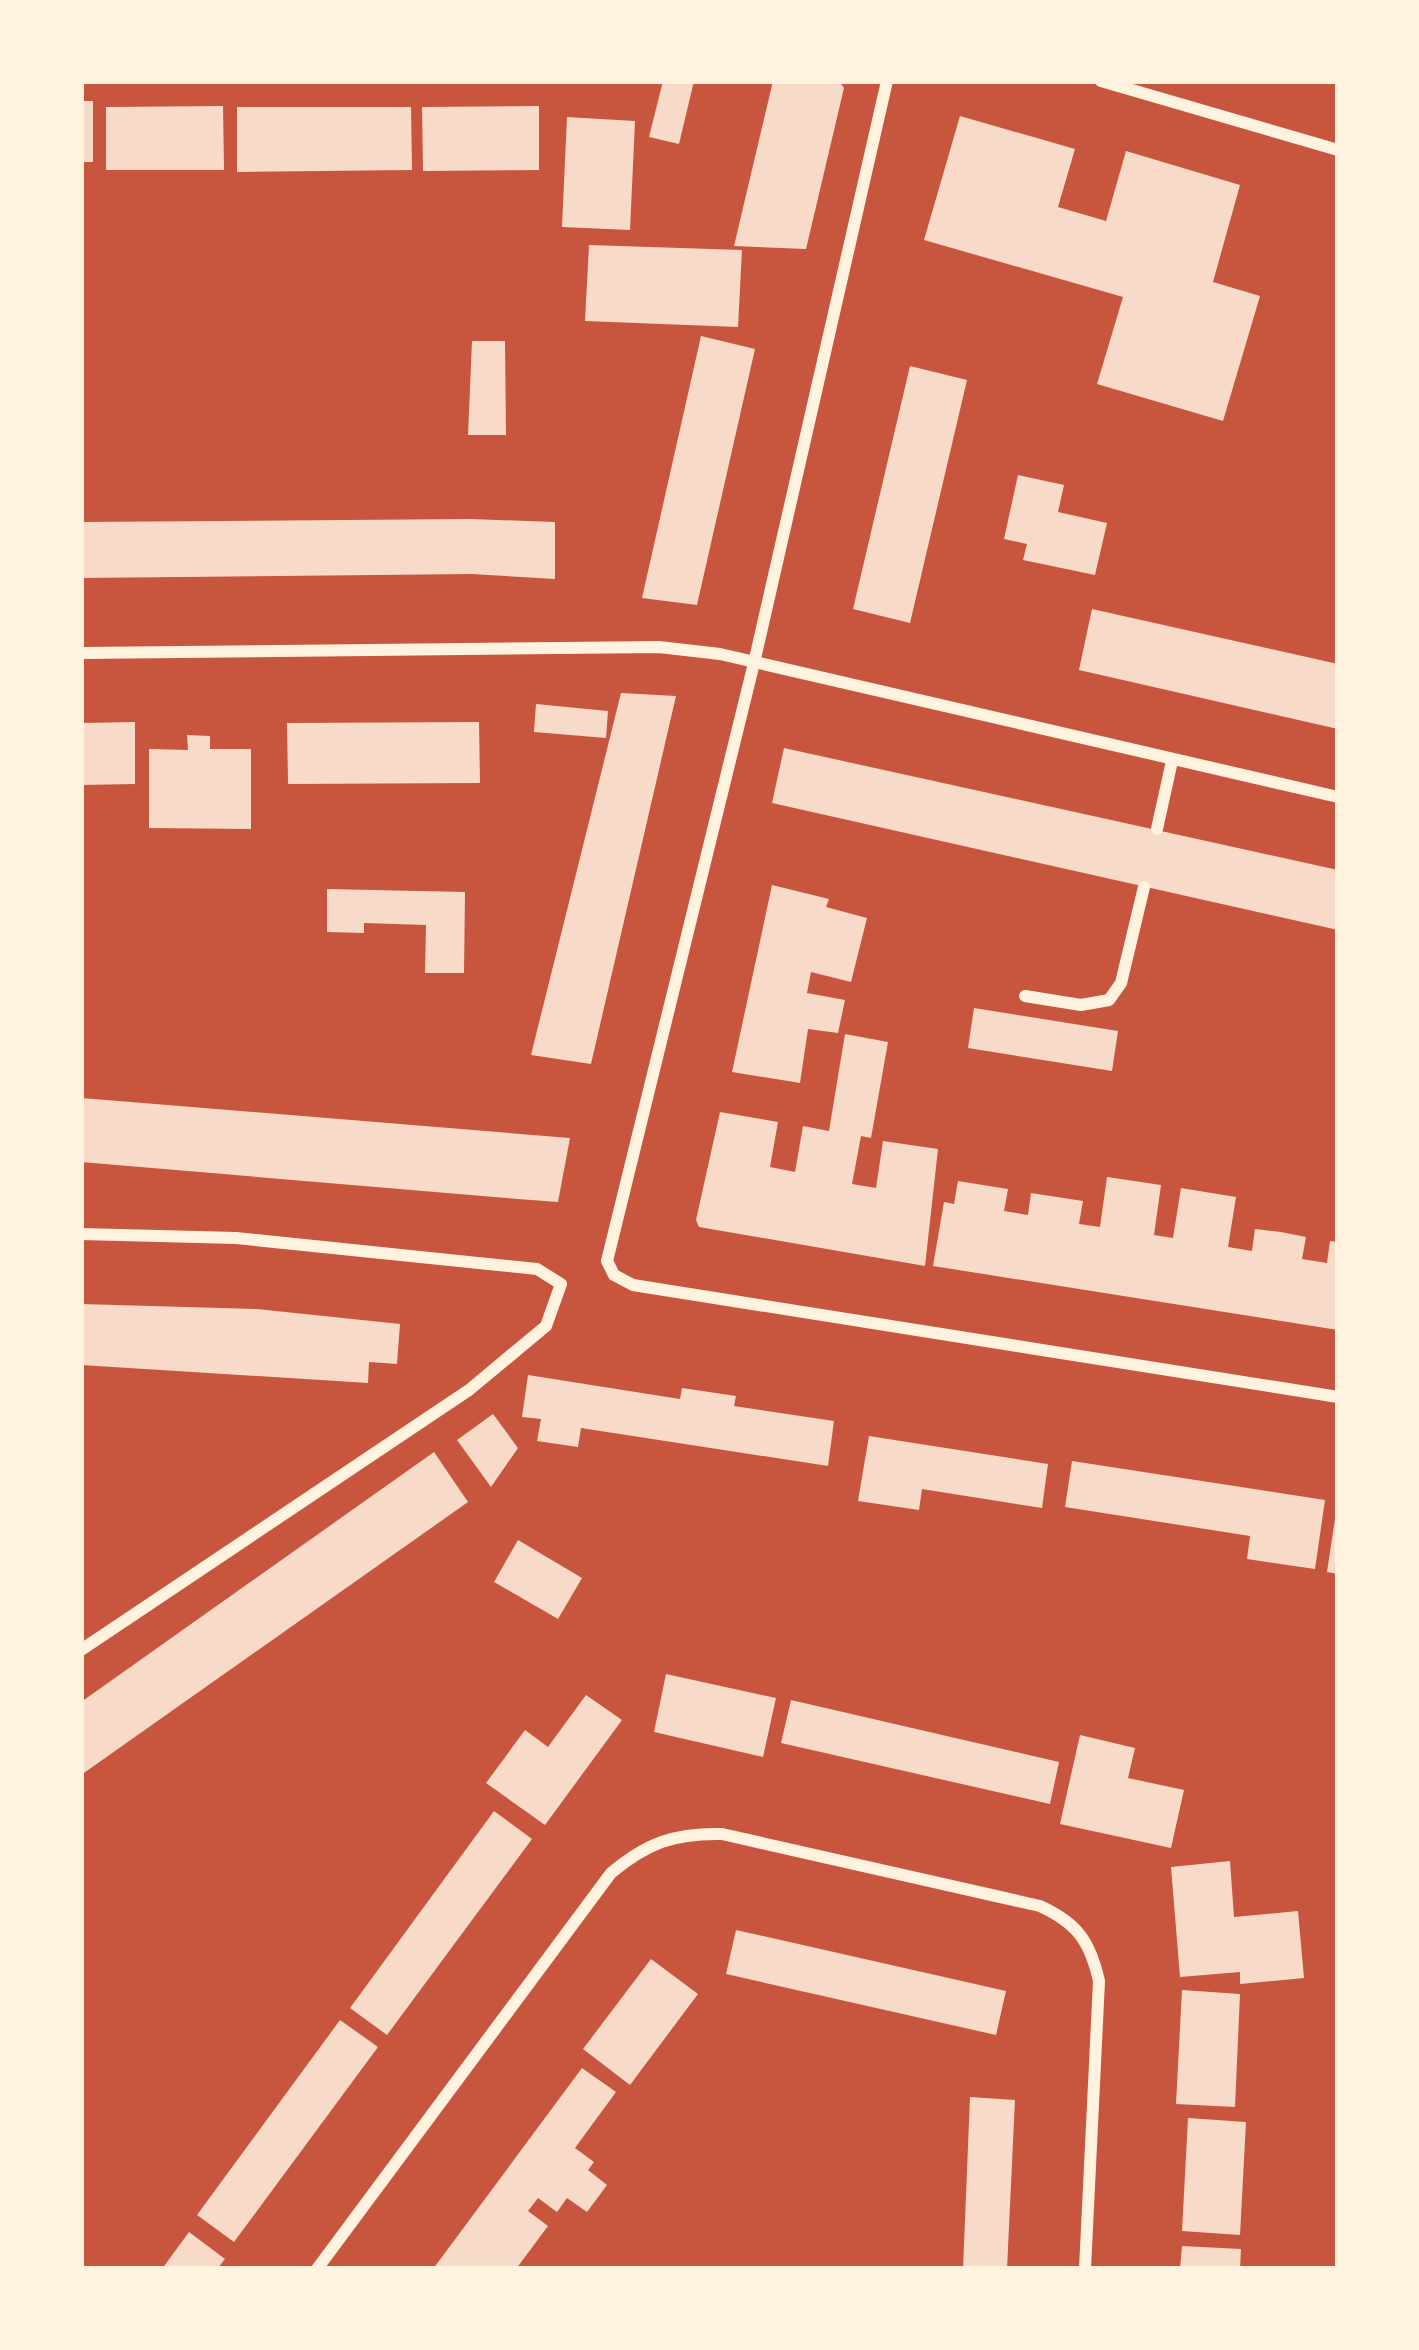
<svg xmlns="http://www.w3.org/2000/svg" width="1419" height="2350" viewBox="0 0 1419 2350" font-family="Mulish,sans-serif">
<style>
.building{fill:#f7dbc8}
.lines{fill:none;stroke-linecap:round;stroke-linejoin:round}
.minor{stroke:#fff3e0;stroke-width:12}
</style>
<rect width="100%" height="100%" fill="#c8553d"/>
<g class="building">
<polygon points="663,81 694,81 679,144 649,137"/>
<polygon points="773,81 839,81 844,88 806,249 734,246"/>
<rect x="81" y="101" width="12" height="61"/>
<polygon points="223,106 224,170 106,170 106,107"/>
<polygon points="539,106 539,170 423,171 422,107"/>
<polygon points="237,107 411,107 412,170 237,172"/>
<polygon points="960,116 1075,149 1058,207 1106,221 1126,151 1240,185 1213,282 1260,296 1223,421 1097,384 1123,297 924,240"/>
<polygon points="567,117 635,121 630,230 562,227"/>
<polygon points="589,245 742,250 738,327 585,321"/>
<polygon points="701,336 755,349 697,605 642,598"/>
<polygon points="472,341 505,341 506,435 468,435"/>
<polygon points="910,366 967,380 910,623 853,609"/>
<polygon points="1018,475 1064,485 1058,512 1107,523 1095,575 1023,560 1027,544 1004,539"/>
<polygon points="471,519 555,522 555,579 472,574 81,578 81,522"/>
<polygon points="1092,609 1338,664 1338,729 1079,670"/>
<polygon points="621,693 676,696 591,1064 531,1055"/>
<polygon points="536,704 608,711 606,738 534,732"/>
<polygon points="135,722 135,784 81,785 81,723"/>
<polygon points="479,722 480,783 288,784 287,723"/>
<polygon points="187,735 210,736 210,749 251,749 251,829 149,828 149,749 188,750"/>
<polygon points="784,748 1338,870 1338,930 772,803"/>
<polygon points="772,885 829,899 826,907 867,918 851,982 811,972 807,993 845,1000 838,1033 808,1029 800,1083 732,1072"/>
<polygon points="327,889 465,892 464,973 425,973 426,925 364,923 364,933 327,932"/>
<polygon points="974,1008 1118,1031 1112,1071 968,1048"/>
<polygon points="845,1034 888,1042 871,1138 861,1136 852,1184 876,1188 883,1141 938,1149 925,1266 699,1227 696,1220 720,1112 778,1122 770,1167 795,1172 803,1126 829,1131"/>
<polygon points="81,1098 180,1106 570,1138 558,1202 506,1198 81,1162"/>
<polygon points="1107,1177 1161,1185 1154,1235 1173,1238 1181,1188 1236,1197 1228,1247 1252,1251 1255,1229 1281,1232 1306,1237 1302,1259 1327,1263 1330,1241 1338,1242 1338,1330 933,1266 944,1202 954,1204 958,1181 1008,1189 1004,1211 1028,1215 1031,1193 1083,1201 1079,1224 1100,1227"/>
<polygon points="81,1304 257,1309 400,1324 397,1364 369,1362 368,1383 81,1365"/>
<polygon points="528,1375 680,1399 682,1388 736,1396 734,1406 834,1421 828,1466 581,1428 578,1447 537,1441 541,1419 522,1417"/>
<polygon points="493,1414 518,1448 491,1487 457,1440"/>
<polygon points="869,1436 1048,1464 1042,1508 922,1489 919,1510 858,1501"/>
<polygon points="434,1452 468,1502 81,1775 81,1702"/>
<polygon points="1072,1461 1325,1500 1315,1569 1247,1559 1250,1536 1065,1507"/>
<polygon points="1335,1519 1338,1519 1338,1574 1327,1572"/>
<polygon points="518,1540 582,1578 558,1619 494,1582"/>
<polygon points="666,1674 776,1698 763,1757 654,1732"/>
<polygon points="586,1695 622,1720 545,1825 486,1783 525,1730 548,1747"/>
<polygon points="791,1700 1059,1762 1050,1804 781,1743"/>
<polygon points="1080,1735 1135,1748 1128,1778 1184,1790 1171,1848 1060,1824"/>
<polygon points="494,1811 532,1839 387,2035 350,2008"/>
<polygon points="1230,1861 1234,1917 1298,1911 1304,1978 1240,1984 1240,1972 1180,1977 1171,1867"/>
<polygon points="736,1930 1006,1991 996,2035 726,1974"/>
<polygon points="651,1959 698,1994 630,2085 583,2049"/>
<polygon points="1182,1990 1240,1994 1235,2107 1176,2104"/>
<polygon points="340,2020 378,2047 234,2242 197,2215"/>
<polygon points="582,2068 616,2092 575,2148 594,2162 588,2170 607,2185 587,2212 567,2198 557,2212 538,2198 528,2211 548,2226 516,2269 433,2269"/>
<polygon points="970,2097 1015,2100 1007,2269 963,2269"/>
<polygon points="1188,2118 1246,2122 1240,2235 1182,2231"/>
<polygon points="189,2232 225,2259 217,2269 162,2269"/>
<polygon points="1182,2246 1241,2249 1240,2269 1180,2269"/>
</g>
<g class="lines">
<g class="minor">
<polyline points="887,81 754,663 607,1261 614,1275 633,1285 1338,1397"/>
<polyline points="1101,81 1338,150"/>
<polyline points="81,653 659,647 720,654 1338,797"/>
<polyline points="1157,829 1172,761"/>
<polyline points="1025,996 1081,1005 1109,1000 1121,983 1144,887"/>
<polyline points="81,1234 236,1238 537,1269 561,1284 546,1326 469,1390 81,1650"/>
<path d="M317,2269l294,-396c36,-30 63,-40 111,-39l318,72c37,17 50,35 59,75l-14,288"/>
</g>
</g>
<rect width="1419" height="2350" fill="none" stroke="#fff3e0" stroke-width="168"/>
</svg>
